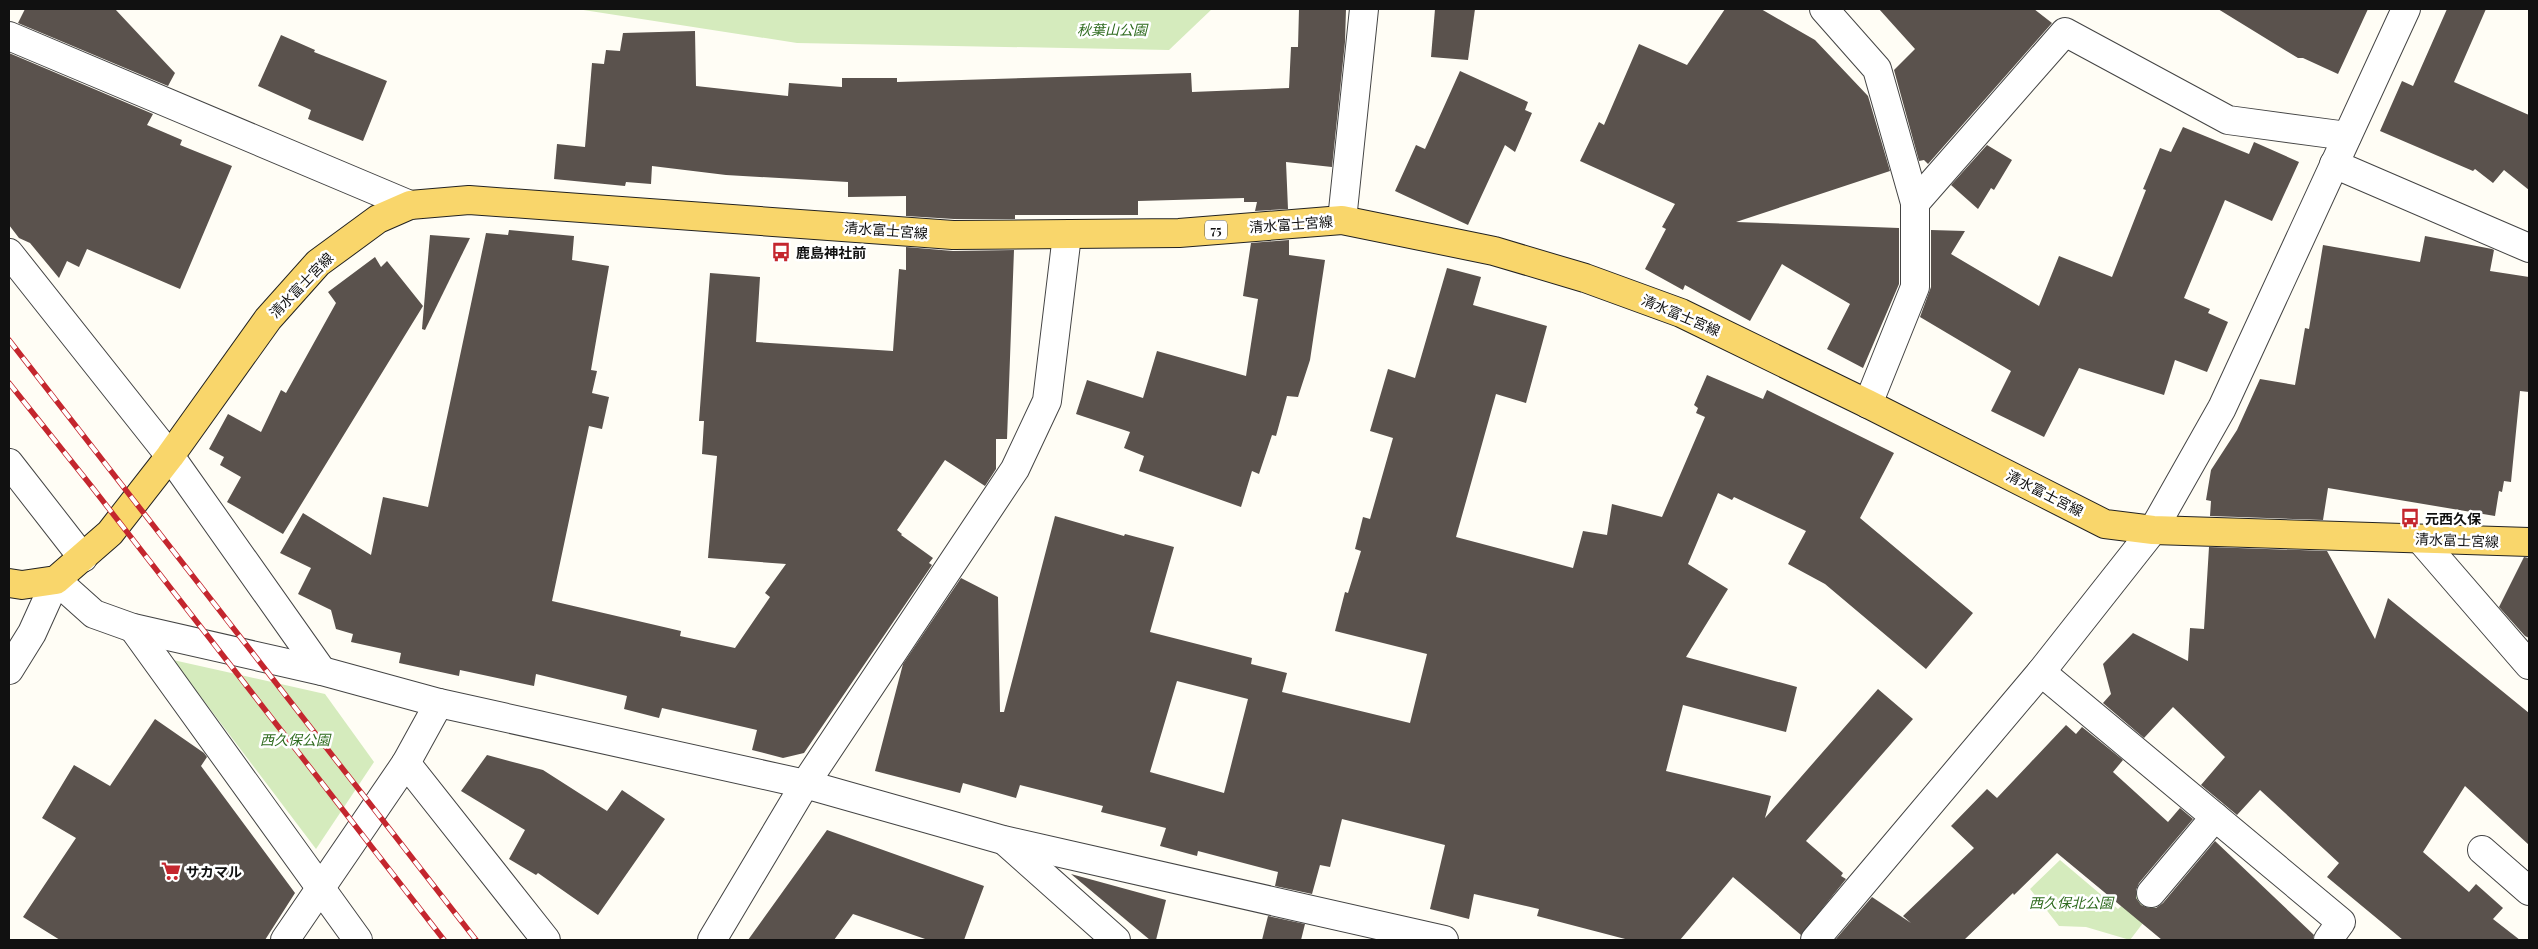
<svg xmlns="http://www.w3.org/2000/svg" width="2538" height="949" viewBox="0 0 2538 949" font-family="'Playfair Display','Noto Sans JP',serif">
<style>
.green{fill:#d5ebbd}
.building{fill:#5a524d;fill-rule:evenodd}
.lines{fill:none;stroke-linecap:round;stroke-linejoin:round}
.minor-casing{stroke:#444;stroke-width:30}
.tertiary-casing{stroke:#444;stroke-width:30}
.primary-casing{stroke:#222;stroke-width:30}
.minor{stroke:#fff;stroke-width:28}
.tertiary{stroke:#fff;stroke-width:28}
.primary{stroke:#f9d66b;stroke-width:28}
.rail-casing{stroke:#c4262e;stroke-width:5.5}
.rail{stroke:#fff;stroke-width:4;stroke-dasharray:11;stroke-linecap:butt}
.labels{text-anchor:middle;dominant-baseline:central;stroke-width:5;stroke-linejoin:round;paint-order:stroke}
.shield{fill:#fff;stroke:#585858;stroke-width:1}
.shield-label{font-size:12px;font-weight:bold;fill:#111}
.park-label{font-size:14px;font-style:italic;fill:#2f6b1f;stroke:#fff}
.street-label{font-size:14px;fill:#111;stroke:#fff}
.poi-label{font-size:14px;font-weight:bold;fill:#111;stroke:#fff;text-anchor:start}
</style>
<rect width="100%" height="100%" fill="#fffdf5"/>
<g class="green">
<polygon points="577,9 1212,9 1169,50 797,43"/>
<polygon points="173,660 325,694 374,762 316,849"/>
<polygon points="2060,860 2118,909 2138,890 2156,906 2130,940 2086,927 2059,926 2030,889"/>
</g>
<g class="building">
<polygon points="25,9 115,9 175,73 168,86 18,23"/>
<polygon points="1299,9 1346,9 1345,42 1332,167 1286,162 1288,209 1255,211 1257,202 1244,202 1244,198 1138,201 1138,215 1015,215 1015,219 954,219 906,216 906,196 848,197 848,182 726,175 652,166 651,184 626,182 625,186 554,179 557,144 585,147 592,63 604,64 606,50 620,51 623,33 695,31 696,86 788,96 789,83 842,87 842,78 897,78 897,82 1191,73 1192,92 1289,88 1291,47 1298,47"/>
<polygon points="1435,9 1475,9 1468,60 1431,57"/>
<polygon points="1725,9 1761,9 1815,40 1868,96 1890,171 1736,222 1899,228 1899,284 1863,368 1827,349 1850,304 1785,266 1782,264 1750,321 1685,285 1683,290 1645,269 1666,229 1662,227 1675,204 1580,161 1599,122 1604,125 1639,44 1687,65"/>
<polygon points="1879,9 2034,9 2052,23 1928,164 1924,160 1919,161 1894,70 1915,49"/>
<polygon points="2218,9 2368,9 2338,74 2303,58 2298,58"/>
<polygon points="2447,9 2486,9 2454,82 2529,115 2529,190 2504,170 2493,183 2475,169 2473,171 2380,131 2402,81 2413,86"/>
<polygon points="281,35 315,50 314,52 387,81 363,141 308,119 311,110 258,86"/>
<polygon points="9,53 153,114 147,125 182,140 180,145 232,166 180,289 87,249 79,267 67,261 59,278 30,243 19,238 9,225"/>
<polygon points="1460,71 1528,102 1525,110 1532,113 1515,152 1505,145 1468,225 1395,191 1416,145 1425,149"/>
<polygon points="2183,127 2249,154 2254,142 2299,162 2272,221 2225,200 2184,298 2210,309 2208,313 2228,322 2207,372 2175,360 2164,395 2079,368 2044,437 1991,411 2011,371 1920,317 1931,287 1931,230 1965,231 1951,254 2039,306 2059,256 2112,277 2146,190 2143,189 2160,148 2171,152"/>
<polygon points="1987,145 2012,160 1994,190 1991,188 1978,209 1951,185"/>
<polygon points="509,230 574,236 572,260 609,266 591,370 597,371 592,393 609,397 602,429 589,426 552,601 681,631 680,636 735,648 770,597 765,593 786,564 708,558 717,456 702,454 704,421 699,421 710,273 760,277 756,342 893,351 899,269 906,270 906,247 953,251 1014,250 1007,439 996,439 996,469 985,486 945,460 897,530 902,534 901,535 933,558 929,563 932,565 804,753 783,758 752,750 757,730 662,708 659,718 624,709 627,696 536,674 534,686 460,670 459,676 399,663 401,653 351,642 353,634 336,629 331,610 298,594 311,568 280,553 303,513 371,555 383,497 428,507 486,233 508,235"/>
<polygon points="430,235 470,238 425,330 422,329"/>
<polygon points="2425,236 2492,249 2494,250 2490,271 2529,277 2529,392 2520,391 2511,482 2504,481 2502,492 2499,491 2495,516 2328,488 2323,520 2210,516 2211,501 2206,500 2211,470 2237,430 2260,379 2295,385 2305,328 2309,329 2323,245 2420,262"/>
<polygon points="1289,240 1289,255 1325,260 1310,360 1298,397 1287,396 1276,436 1272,435 1259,474 1252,471 1241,507 1139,471 1144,456 1124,448 1130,432 1076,414 1087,380 1143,398 1157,351 1246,376 1258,299 1243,296 1251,243"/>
<polygon points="375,257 381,267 387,261 423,306 283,534 227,502 241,477 220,465 224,457 209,449 228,414 261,432 281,390 286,393 336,303 328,292"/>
<path d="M1447,268l34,9 -8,28 74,21 -21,77 -30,-9 -40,143 117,31 10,-37 24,4 5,-31 50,13 43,-100 -9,-4 2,-5 -4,-3 13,-30 56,24 4,-9 127,63 -34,65 113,95 -47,56 -101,-85 -37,-20 18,-33 -72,-34 -2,3 -14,-7 -30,71 40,25 -42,68 111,30 -11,45 -103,-27 -17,66 105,25 -6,22 113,-129 35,30 -107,122 37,32 -2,3 5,3 -45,56 -68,-58 -53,63h-51l-92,-24 2,-7 -65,-15 -5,25 -39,-10 15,-64 -103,-26 -12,48 -10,-2 -8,29 -37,-8 3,-14 -80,-21 -1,5 -37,-10 6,-18 -65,-16 2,-6 -83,-21 -4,13 -53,-15 -3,10 -85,-22 28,-107 58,-86 37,19 2,115h4l51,-196 69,20 1,-2 49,13 -24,85 102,26 -1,6 36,9 -5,19 128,31 17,-69 -92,-23 10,-39 3,1 13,-42 -6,-2 8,-32 7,2 23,-81 -23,-7 18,-62 27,9zM1177,681l71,18 -24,94 -74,-21z"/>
<polygon points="2209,547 2327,551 2375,639 2388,598 2529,713 2529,845 2465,786 2423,852 2469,892 2476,884 2503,908 2493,919 2520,940 2403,940 2327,877 2339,863 2260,790 2237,815 2201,785 2225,757 2173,707 2144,738 2103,703 2111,694 2103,664 2133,633 2188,661 2190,628 2204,629"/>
<polygon points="2524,557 2529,558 2529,638 2525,636 2499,607"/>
<polygon points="155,719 204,753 207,757 201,766 295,893 265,940 60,940 23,917 76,838 42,818 74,765 110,786"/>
<polygon points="2066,725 2076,734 2082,727 2123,760 2113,772 2168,822 2180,808 2193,819 2139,883 2136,890 2136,898 2141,905 2149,908 2156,908 2163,903 2215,841 2314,935 2313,940 2162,940 2057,853 2014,895 2013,893 1964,940 1835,940 1872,897 1911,923 1903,916 1974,848 1951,826 1987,789 1997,798"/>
<polygon points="487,755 543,770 607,811 622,790 665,819 598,915 538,873 536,875 509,859 525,830 461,791"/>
<polygon points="827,830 984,886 964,940 928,940 853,914 834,940 748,940"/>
<polygon points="1071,874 1166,900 1156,940 1150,940"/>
<polygon points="1268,916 1305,924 1301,940 1262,940"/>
</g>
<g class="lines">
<defs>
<g id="minor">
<polyline points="1824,9 1877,69 1915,203 1915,287 1868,404"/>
<polyline points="2334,164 2529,248"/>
<polyline points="1915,203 2065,32 2228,120 2347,136"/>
<polyline points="1342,220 1364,9"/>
<polyline points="9,253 170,456 322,671"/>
<polyline points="9,463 83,558"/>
<polyline points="2420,539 2529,665"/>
<polyline points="133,628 358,940"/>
<polyline points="9,670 32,633 56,580 94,614 133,628 322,671 439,703 805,784 1003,840 1444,940"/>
<polyline points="2041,672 2341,922 2328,940"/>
<polyline points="406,763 546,940"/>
<polyline points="1006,842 1116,940"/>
<polyline points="2482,850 2529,891"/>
<polyline points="2151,893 2215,817"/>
<polyline points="285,940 406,763 439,703"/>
<polyline points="712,940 805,784 1015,469 1047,401 1067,235"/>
</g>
<g id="tertiary">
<polyline points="9,36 410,205"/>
<polyline points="1815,940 2041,672 2153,530 2222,408 2406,9"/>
</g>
<polyline id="primary" points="9,583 22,585 56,580 110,533 170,456 268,319 318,263 378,219 410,205 469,200 953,235 1179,233 1342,220 1494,251 1585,278 1681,313 1868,404 2105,524 2153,530 2529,542"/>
</defs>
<use href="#minor" class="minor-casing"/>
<use href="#tertiary" class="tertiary-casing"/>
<use href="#primary" class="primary-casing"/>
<use href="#minor" class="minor"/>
<use href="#tertiary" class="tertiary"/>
<use href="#primary" class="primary"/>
<defs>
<g id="rail">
<polyline points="9,340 476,940"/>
<polyline points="9,383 92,487 444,940"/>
</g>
</defs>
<use href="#rail" class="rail-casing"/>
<use href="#rail" class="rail"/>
</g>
<defs>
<symbol id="bus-bare" viewBox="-9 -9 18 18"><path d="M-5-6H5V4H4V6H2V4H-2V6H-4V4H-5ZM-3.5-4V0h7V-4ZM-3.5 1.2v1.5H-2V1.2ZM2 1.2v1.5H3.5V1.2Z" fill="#c4262e" stroke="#fff" stroke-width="2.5" paint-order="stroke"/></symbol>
<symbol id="supermarket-bare" viewBox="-9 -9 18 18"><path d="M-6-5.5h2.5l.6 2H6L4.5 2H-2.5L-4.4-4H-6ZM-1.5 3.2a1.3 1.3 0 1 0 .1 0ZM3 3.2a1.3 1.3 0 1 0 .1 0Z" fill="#c4262e" stroke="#fff" stroke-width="2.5" paint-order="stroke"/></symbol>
</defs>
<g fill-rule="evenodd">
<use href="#bus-bare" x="767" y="238" width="28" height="28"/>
<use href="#bus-bare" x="2396" y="504" width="28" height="28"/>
<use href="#supermarket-bare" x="157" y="857" width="28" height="28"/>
</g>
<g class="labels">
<rect class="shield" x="1205" y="220.5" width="22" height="19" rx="4"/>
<g class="shield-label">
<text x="1216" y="230">75</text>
</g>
<g class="park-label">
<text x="1112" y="29">秋葉山公園</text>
<text x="295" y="739">西久保公園</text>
<text x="2071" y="902">西久保北公園</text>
</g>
<g class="street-label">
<text transform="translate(1291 224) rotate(-4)">清水富士宮線</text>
<text transform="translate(886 230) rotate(4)">清水富士宮線</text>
<text transform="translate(301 285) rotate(-46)">清水富士宮線</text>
<text transform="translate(1681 315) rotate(23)">清水富士宮線</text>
<text transform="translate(2045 493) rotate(27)">清水富士宮線</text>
<text transform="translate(2457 540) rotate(2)">清水富士宮線</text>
</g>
<g class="poi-label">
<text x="796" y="252">鹿島神社前</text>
<text x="2425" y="518">元西久保</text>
<text x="186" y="871">サカマル</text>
</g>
</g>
<rect width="2538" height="949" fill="none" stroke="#111111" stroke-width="20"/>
</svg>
